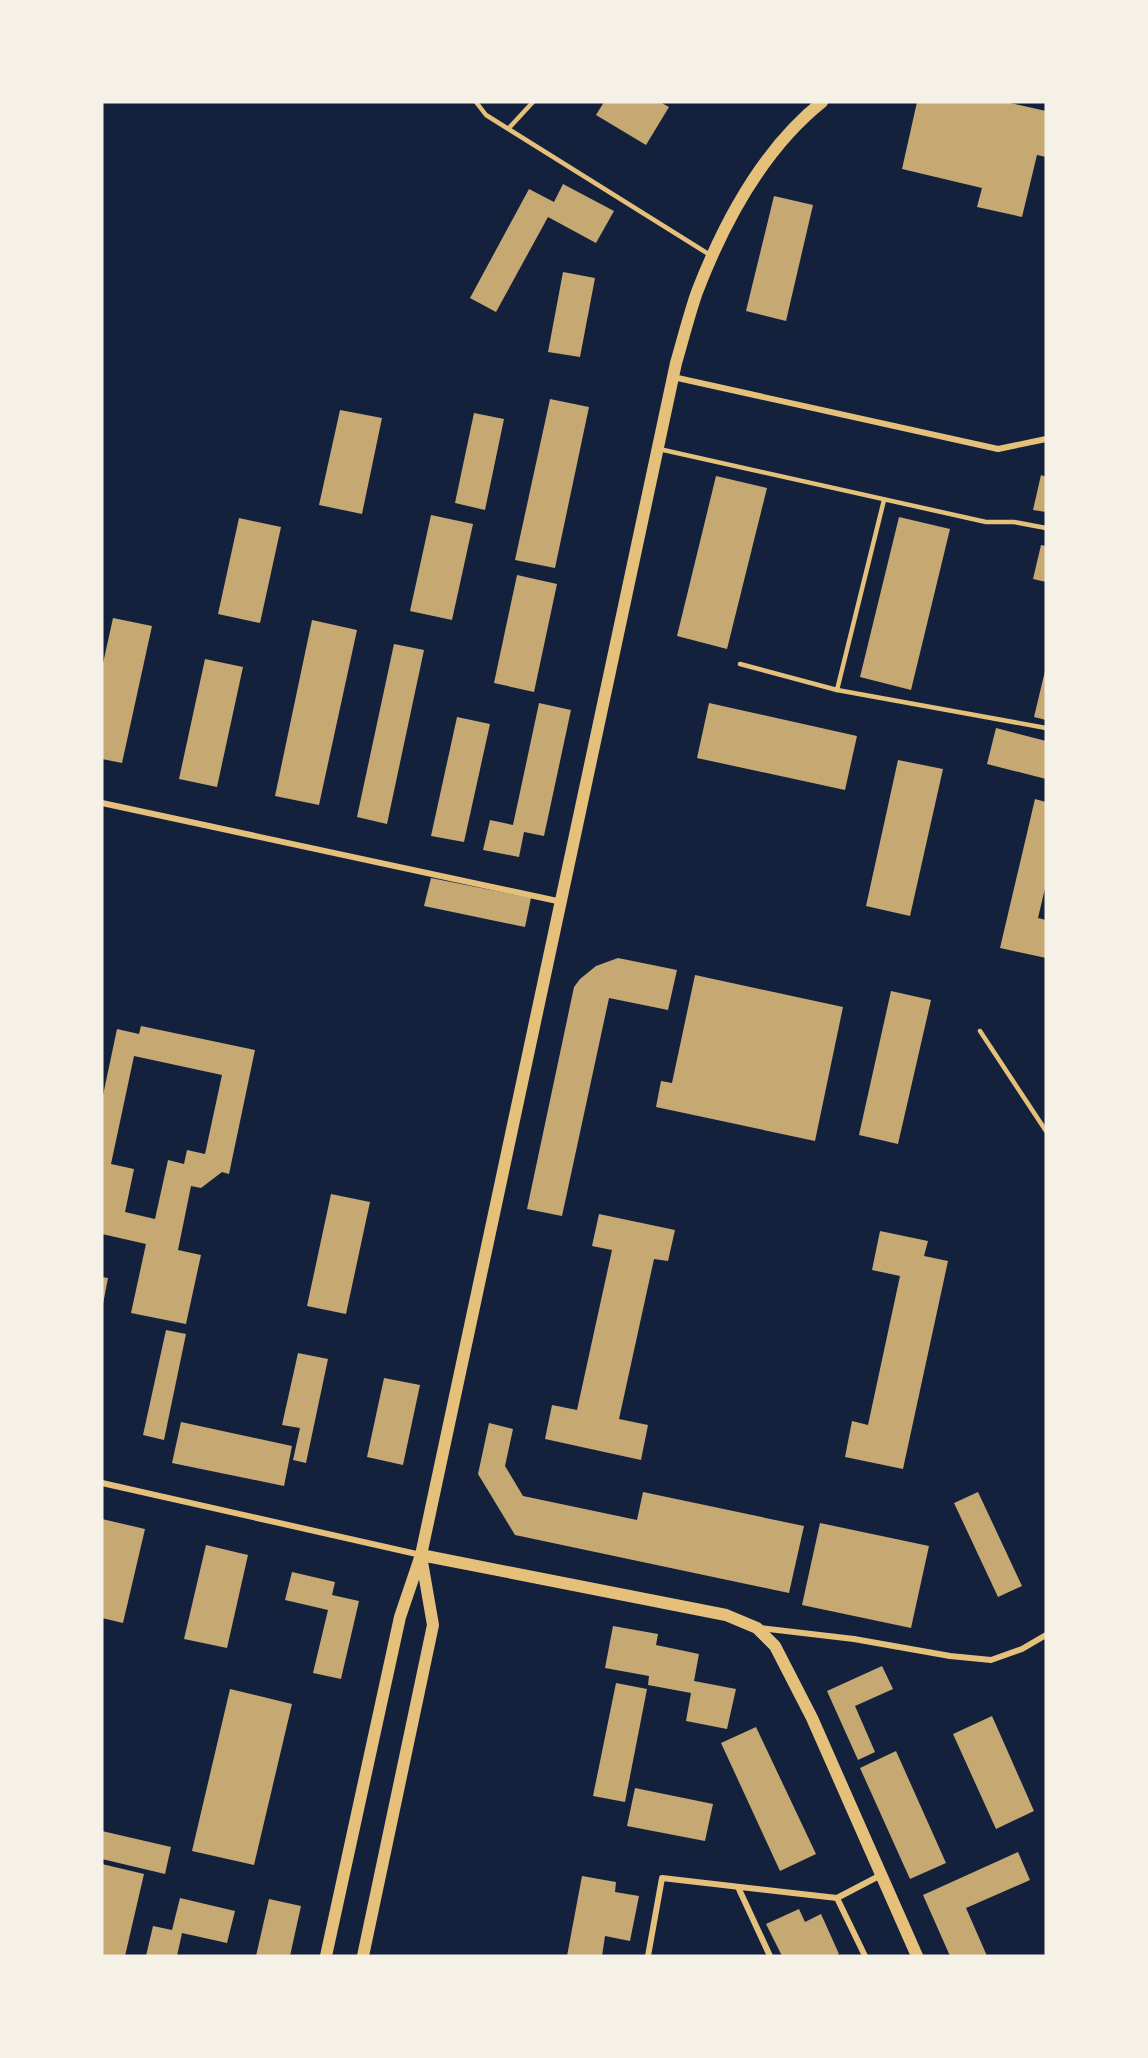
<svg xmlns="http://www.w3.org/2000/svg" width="1148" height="2058" viewBox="0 0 1148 2058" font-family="Lato,sans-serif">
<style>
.building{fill:#c6a872;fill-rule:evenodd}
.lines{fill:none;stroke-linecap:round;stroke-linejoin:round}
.service{stroke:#e5c07b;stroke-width:4.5}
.minor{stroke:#e5c07b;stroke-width:6}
.secondary{stroke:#e5c07b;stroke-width:12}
</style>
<rect width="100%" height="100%" fill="#14213d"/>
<g class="building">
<polygon points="604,102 660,102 669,107 646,145 596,115"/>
<polygon points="917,102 1006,102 1046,111 1046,157 1037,155 1022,217 977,207 982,188 902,169"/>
<polygon points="563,184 614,211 596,243 548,217 496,312 470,298 529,189 554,202"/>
<polygon points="774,196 813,205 786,321 746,311"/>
<polygon points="563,272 595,278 580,357 548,352"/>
<polygon points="550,399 589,407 555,568 515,560"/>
<polygon points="340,410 382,418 362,514 319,505"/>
<polygon points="474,413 504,419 485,510 455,503"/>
<polygon points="1041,475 1046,477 1046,512 1033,510"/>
<polygon points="716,476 767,488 727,649 677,636"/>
<polygon points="431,515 473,524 452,620 410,611"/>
<polygon points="899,517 950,529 911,690 860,677"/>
<polygon points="239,518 281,527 260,623 218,614"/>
<polygon points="1041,545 1046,546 1046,582 1033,579"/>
<polygon points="517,575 557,584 534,692 494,683"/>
<polygon points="113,618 152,626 122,763 102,759 102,668"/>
<polygon points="312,620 357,630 319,805 275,796"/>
<polygon points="394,644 424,650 387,824 357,817"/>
<polygon points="205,659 243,667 217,787 179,779"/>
<polygon points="1045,671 1046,671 1046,720 1034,717"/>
<polygon points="539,703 571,710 544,836 524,832 519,857 483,850 490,820 513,825"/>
<polygon points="709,703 857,736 845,790 697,758"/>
<polygon points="457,717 490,724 464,842 431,836"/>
<polygon points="996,728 1046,741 1046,779 987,764"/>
<polygon points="898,760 943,769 910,916 866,906"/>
<polygon points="1035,799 1046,802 1046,884 1038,918 1046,920 1046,958 1000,948"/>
<polygon points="431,878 531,898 525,927 424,906"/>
<polygon points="618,958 677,970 668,1010 609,998 562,1216 527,1209 574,987 580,979 596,966"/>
<polygon points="695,975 843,1007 815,1141 656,1107 661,1081 672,1083"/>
<polygon points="891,991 931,1000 898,1144 859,1135"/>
<path d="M141,1026l114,24 -26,124 -7,-2 -21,16 -10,-2 -13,64 23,5 -15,69 -55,-11 15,-69 -44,-10v-134l15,-71 22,5zM134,1056l88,19 -17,79 -18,-4 -3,14 -16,-4 -13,59 -30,-7 9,-43 -23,-5z"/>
<polygon points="331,1194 370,1202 346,1314 307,1306"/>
<polygon points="599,1214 675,1230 668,1261 654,1259 619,1419 648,1425 641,1460 545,1439 552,1405 577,1410 612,1250 592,1246"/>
<polygon points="880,1231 928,1241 924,1256 948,1261 903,1469 845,1457 852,1421 868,1425 900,1276 872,1270"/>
<polygon points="102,1277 108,1278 103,1304 102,1304"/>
<polygon points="166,1330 186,1334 164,1440 143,1435"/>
<polygon points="298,1353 328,1359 306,1463 293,1460 300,1428 282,1425"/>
<polygon points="384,1378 420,1385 403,1465 367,1457"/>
<polygon points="181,1422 292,1446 284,1486 172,1463"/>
<polygon points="489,1423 513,1429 505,1466 523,1496 637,1520 643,1492 804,1526 789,1593 515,1535 478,1474"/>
<polygon points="978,1492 1022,1586 998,1597 954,1503"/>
<polygon points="102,1519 145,1529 123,1623 102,1618"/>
<polygon points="820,1523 929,1546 911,1628 802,1605"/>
<polygon points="206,1545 248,1555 227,1648 184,1639"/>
<polygon points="292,1572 335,1582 332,1595 359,1601 341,1679 313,1673 328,1610 285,1600"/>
<polygon points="613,1626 658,1634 656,1645 699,1654 694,1681 736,1689 727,1729 686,1721 691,1693 648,1685 649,1676 605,1668"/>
<polygon points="882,1666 893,1689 855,1706 875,1752 858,1760 827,1691"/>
<polygon points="616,1683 647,1689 625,1802 593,1796"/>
<polygon points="230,1689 292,1704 254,1865 192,1851"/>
<polygon points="992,1716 1034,1811 996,1829 953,1734"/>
<polygon points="756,1727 816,1854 780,1871 721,1743"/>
<polygon points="896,1751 946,1863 910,1879 860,1768"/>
<polygon points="635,1788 713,1804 705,1841 627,1826"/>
<polygon points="102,1831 171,1847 165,1874 102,1859"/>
<polygon points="1018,1852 1030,1880 966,1908 987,1956 950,1956 923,1895"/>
<polygon points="102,1864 144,1874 125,1956 102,1956"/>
<polygon points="582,1876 616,1882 615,1892 639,1896 630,1941 605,1936 602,1956 567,1956"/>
<polygon points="180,1898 235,1911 227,1943 182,1933 177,1956 146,1956 153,1926 172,1930"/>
<polygon points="269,1899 301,1906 290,1956 256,1956"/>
<polygon points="799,1909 805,1922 821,1914 839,1954 834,1956 782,1956 766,1924"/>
</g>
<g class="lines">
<g class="service">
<polyline points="476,102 486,115 710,255"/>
<polyline points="509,128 533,102"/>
<polyline points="659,449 986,522 1014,522 1046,528"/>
<polyline points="740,664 837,690 884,500"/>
<polyline points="837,690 1046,728"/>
<polyline points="980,1031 1046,1131"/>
</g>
<g class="minor">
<polyline points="673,377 998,449 1046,439"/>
<polyline points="102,803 562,902"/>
<polyline points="102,1483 421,1555"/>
<polyline points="760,1628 854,1639 950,1656 991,1660 1022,1649 1046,1635"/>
<polyline points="738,1887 770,1956"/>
<polyline points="837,1898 865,1956"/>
<polyline points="648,1956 662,1878 837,1898 881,1875"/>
</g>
<g class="secondary">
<polyline points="421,1555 726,1615 757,1628 775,1646 812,1718 917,1956"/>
<path d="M326,1956l74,-339 21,-62 255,-1192c7,-24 13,-48 21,-71 27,-70 66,-143 125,-190"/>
<polyline points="363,1956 433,1625 421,1556"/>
</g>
</g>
<rect width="1148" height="2058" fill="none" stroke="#f6f1e7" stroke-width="207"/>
</svg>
